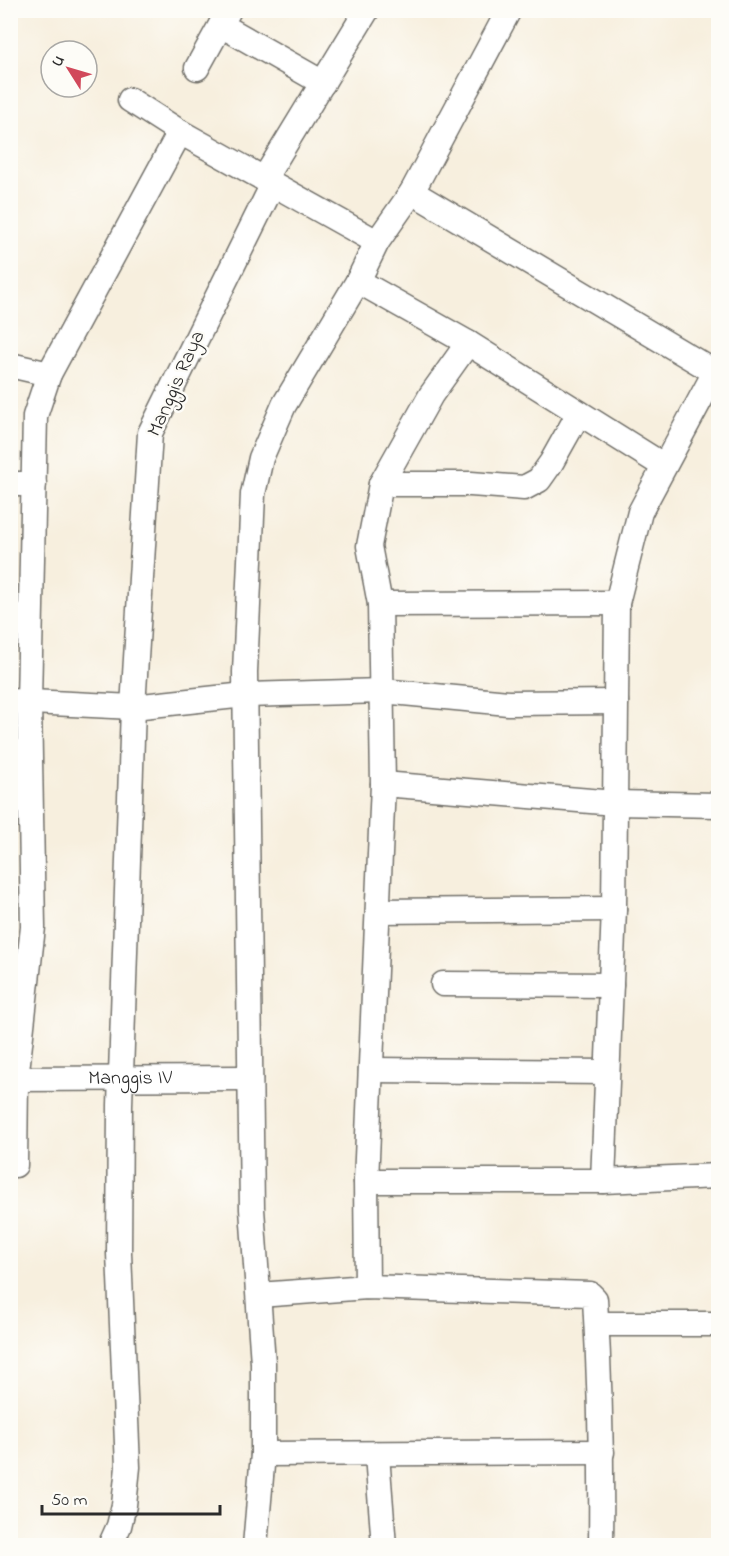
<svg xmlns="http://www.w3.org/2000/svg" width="729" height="1556" viewBox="0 0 729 1556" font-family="'Indie Flower',sans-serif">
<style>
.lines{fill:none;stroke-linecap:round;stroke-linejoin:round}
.minor-casing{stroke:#72706a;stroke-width:27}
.minor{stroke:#fff;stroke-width:24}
.labels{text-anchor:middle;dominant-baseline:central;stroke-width:5;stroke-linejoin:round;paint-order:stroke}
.street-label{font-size:20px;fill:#2b2b2b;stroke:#fdfcf7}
</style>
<rect width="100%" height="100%" fill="#fdfcf7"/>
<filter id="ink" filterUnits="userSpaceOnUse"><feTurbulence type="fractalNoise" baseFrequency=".0167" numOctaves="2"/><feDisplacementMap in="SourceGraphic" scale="12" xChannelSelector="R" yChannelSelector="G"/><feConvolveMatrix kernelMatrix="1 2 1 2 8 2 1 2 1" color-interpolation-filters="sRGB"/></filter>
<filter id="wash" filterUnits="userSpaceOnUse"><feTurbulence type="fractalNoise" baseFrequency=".008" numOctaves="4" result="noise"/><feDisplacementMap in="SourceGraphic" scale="24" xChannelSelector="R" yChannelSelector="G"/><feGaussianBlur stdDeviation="1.35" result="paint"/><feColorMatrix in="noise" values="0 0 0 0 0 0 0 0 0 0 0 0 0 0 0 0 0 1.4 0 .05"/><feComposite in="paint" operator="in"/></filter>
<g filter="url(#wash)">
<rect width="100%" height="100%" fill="#f7efde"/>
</g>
<g filter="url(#ink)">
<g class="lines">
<defs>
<g id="minor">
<polyline points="221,25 323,83"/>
<polyline points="197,68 229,10"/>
<polyline points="130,100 180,132 377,242"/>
<polyline points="264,179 367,10"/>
<polyline points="412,192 718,374"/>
<polyline points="358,281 468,343 664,466"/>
<polyline points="10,365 49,374"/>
<polyline points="10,484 34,484"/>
<polyline points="381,484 471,484 524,488 539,480 551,463 579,413"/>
<polyline points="380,604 617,603"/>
<polyline points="10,701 133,707 245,695 382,691 508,703 616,702"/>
<polyline points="383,784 615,803 718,805"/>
<polyline points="378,911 614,909"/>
<polyline points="443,984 611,985"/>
<polyline points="371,1070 607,1072"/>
<path id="s1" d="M10,1079l240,-1"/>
<polyline points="15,1165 16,1080 33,927 29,702 35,416 49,374 180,132"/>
<polyline points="366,1181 603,1181 718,1176"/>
<polyline points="603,1181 614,909 617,603 640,512 715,372"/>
<polyline points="367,1287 366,1181 383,784 380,604 369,546 381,484 431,395 468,343"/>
<path d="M259,1295l108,-8 223,7 5,5c5,82 7,164 6,247"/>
<polyline points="597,1324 718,1324"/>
<polyline points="263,1454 602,1452"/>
<polyline points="377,1455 384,1546"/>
<polyline points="110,1546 119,1526 124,1505 128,1467 119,1253 120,1105 133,707 150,433 273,184"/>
<polyline points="255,1546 263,1454 263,1363 252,1209 245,672 253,494 261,458 284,405 358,281 377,242 412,192 509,10"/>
</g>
</defs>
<use href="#minor" class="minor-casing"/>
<use href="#minor" class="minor"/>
</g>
</g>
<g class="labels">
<g class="street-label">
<text transform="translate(177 384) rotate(-66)">Manggis Raya</text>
<text stroke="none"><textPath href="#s1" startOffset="120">Manggis IV</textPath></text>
</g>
</g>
<rect width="729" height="1556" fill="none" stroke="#fdfcf7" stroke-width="36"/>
<g transform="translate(69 69) rotate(307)"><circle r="28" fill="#fdfcf7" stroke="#a9a8a5" stroke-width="1.5"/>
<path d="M0-4.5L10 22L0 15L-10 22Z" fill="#d1495b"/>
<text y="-9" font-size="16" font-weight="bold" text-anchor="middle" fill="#2b2b2b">U</text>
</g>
<path d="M42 1505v9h178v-9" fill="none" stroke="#2b2b2b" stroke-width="3"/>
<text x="51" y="1505" font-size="18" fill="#2b2b2b" stroke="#fdfcf7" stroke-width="4.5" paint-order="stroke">50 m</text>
</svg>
